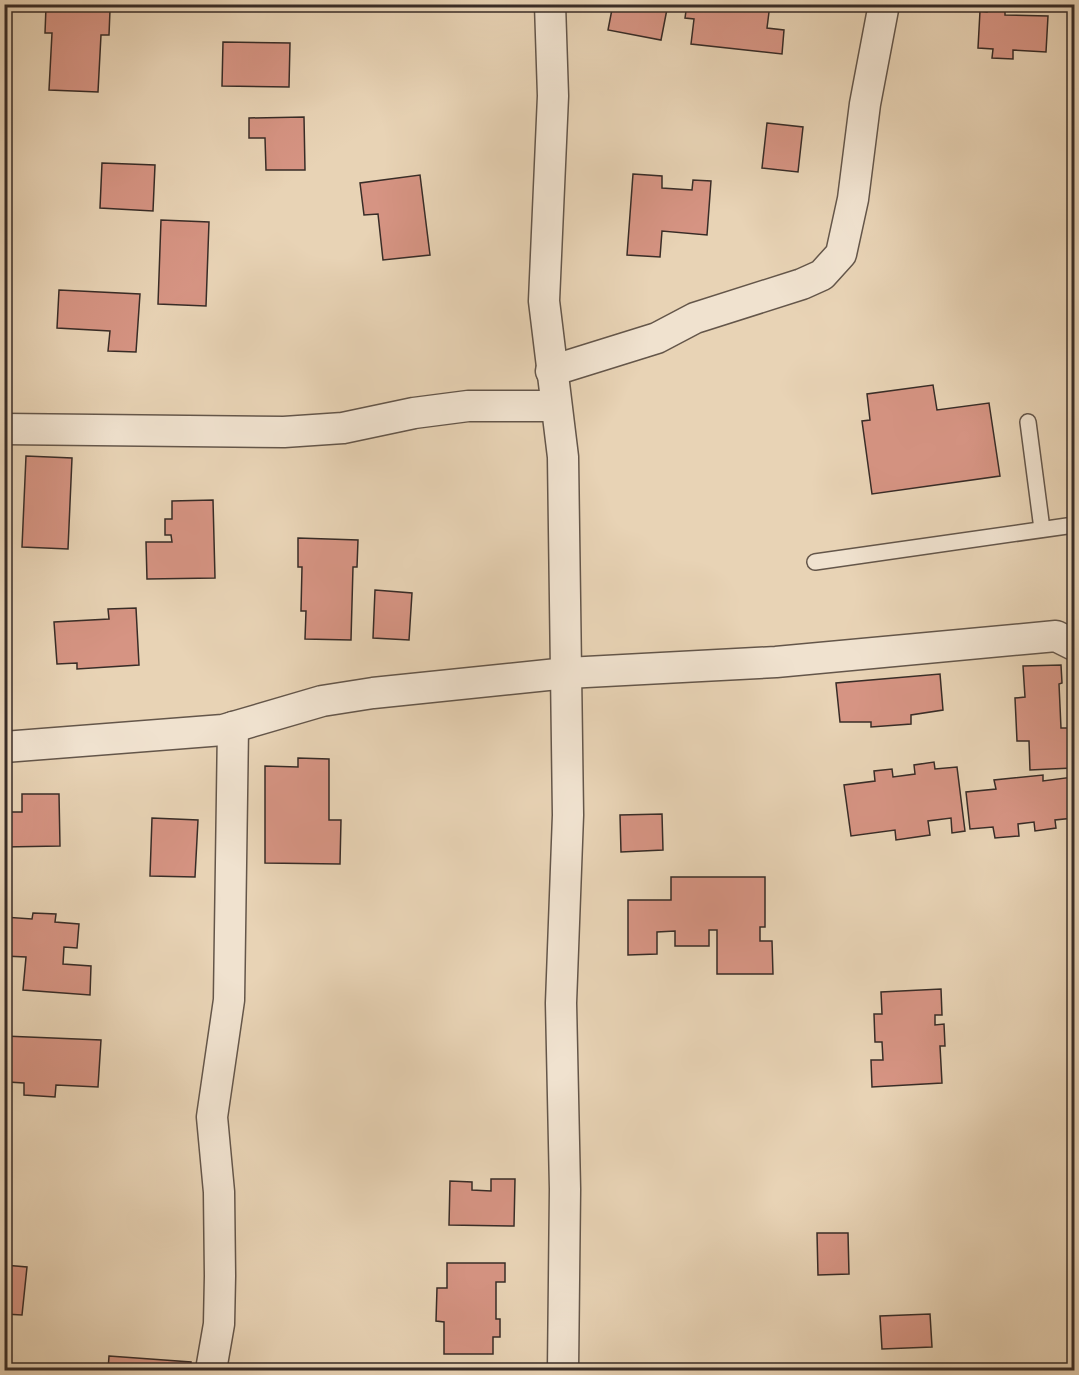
<svg xmlns="http://www.w3.org/2000/svg" width="1079" height="1375" viewBox="0 0 1079 1375" font-family="'IM FELL Double Pica',serif">
<style>
.building{fill:#d69483;stroke:#382c27;stroke-width:1.5}
.lines{fill:none;stroke-linecap:round;stroke-linejoin:round}
.lane-casing{stroke:#64564a;stroke-width:18}
.street-casing{stroke:#64564a;stroke-width:33}
.lane{stroke:#f0e2cf;stroke-width:15}
.street{stroke:#f0e2cf;stroke-width:30}
</style>
<rect width="100%" height="100%" fill="#e8d3b5"/>
<filter id="stains"><feTurbulence type="fractalNoise" baseFrequency=".00333" numOctaves="4"/><feColorMatrix values="0 0 0 0 .2 0 0 0 0 .09 0 0 0 0 .02 0 0 0 .5 -.17"/></filter>
<radialGradient id="worn" r=".72"><stop offset=".6" stop-color="#630" stop-opacity="0"/><stop offset="1" stop-color="#630" stop-opacity=".3"/></radialGradient>
<g class="building">
<polygon points="613,4 668,4 661,40 608,30"/>
<polygon points="687,4 770,4 767,28 784,30 782,54 691,44 694,19 685,18"/>
<polygon points="988,4 1005,5 1005,15 1048,16 1046,52 1013,50 1013,59 992,58 993,49 978,48 980,11 987,12"/>
<polygon points="46,7 110,10 109,35 101,35 98,92 49,90 52,33 45,33"/>
<polygon points="223,42 290,43 289,87 222,86"/>
<polygon points="304,117 305,170 266,170 265,138 249,138 249,118"/>
<polygon points="767,123 803,127 798,172 762,168"/>
<polygon points="102,163 155,165 153,211 100,208"/>
<polygon points="633,174 662,176 662,188 692,190 693,180 711,181 707,235 662,231 660,257 627,255"/>
<polygon points="420,175 430,255 383,260 378,214 364,215 360,183"/>
<polygon points="161,220 209,222 206,306 158,304"/>
<polygon points="59,290 140,294 136,352 108,351 110,331 57,328"/>
<polygon points="933,385 937,410 989,403 1000,476 872,494 862,421 870,420 867,394"/>
<polygon points="26,456 72,458 68,549 22,547"/>
<polygon points="213,500 215,578 147,579 146,542 172,542 171,535 165,535 165,519 172,519 172,501"/>
<polygon points="298,538 358,540 357,567 353,567 351,640 305,639 306,611 301,611 302,567 298,567"/>
<polygon points="375,590 412,593 409,640 373,638"/>
<polygon points="136,608 139,665 77,669 77,663 57,664 54,622 109,619 108,609"/>
<polygon points="1061,665 1062,683 1059,684 1061,728 1069,728 1072,768 1030,770 1029,741 1017,741 1015,698 1025,697 1023,666"/>
<polygon points="940,674 943,710 911,715 911,724 871,727 871,722 840,722 836,683"/>
<polygon points="298,758 329,759 329,820 341,820 340,864 265,863 265,766 298,767"/>
<polygon points="934,762 935,769 957,767 965,831 952,833 951,818 928,821 930,835 896,840 895,830 851,836 844,785 875,781 874,771 892,769 893,777 915,774 914,765"/>
<polygon points="1043,775 1043,781 1073,777 1074,818 1055,820 1056,828 1035,831 1034,822 1018,824 1019,836 995,838 993,827 970,829 966,792 996,789 994,780"/>
<polygon points="22,794 59,794 60,846 4,847 4,812 22,812"/>
<polygon points="662,814 663,850 621,852 620,815"/>
<polygon points="152,818 198,820 195,877 150,876"/>
<polygon points="671,877 765,877 765,927 760,927 760,941 772,941 773,974 717,974 717,930 709,930 709,946 675,946 675,931 657,932 657,954 628,955 628,900 671,900"/>
<polygon points="33,913 56,914 55,922 79,924 77,948 64,947 63,964 91,966 90,995 23,990 26,957 4,956 4,917 32,919"/>
<polygon points="941,989 942,1015 935,1015 935,1025 944,1024 945,1046 940,1046 942,1083 872,1087 871,1060 883,1060 882,1042 875,1042 874,1014 882,1014 881,992"/>
<polygon points="4,1036 101,1040 98,1087 56,1085 55,1097 24,1095 24,1083 8,1082 8,1075 4,1074"/>
<polygon points="491,1179 515,1179 514,1226 449,1225 450,1181 472,1182 472,1190 491,1191"/>
<polygon points="817,1233 848,1233 849,1274 818,1275"/>
<polygon points="447,1263 505,1263 505,1282 496,1282 496,1319 500,1319 500,1337 493,1337 493,1354 444,1354 444,1322 436,1321 437,1288 447,1288"/>
<polygon points="4,1265 27,1267 22,1315 4,1314"/>
<polygon points="930,1314 932,1347 882,1349 880,1316"/>
<polygon points="109,1356 191,1362 190,1370 108,1370"/>
</g>
<g class="lines">
<defs>
<g id="lane">
<polyline points="1028,422 1042,529"/>
<polyline points="815,562 1074,525"/>
</g>
<g id="street">
<polyline points="550,4 553,96 544,301 563,457 568,815 561,1003 565,1189 563,1370"/>
<polyline points="551,371 657,338 695,318 802,284 822,275 841,254 853,199 865,104 884,4"/>
<polyline points="4,429 284,432 343,428 414,413 468,406 556,406"/>
<polyline points="4,747 223,730 322,701 373,693 567,673 776,662 1056,636 1074,645"/>
<polyline points="211,1370 219,1324 220,1276 219,1192 212,1117 229,1000 233,727"/>
</g>
</defs>
<use href="#lane" class="lane-casing"/>
<use href="#street" class="street-casing"/>
<use href="#lane" class="lane"/>
<use href="#street" class="street"/>
</g>
<rect width="1079" height="1375" fill="none" stroke="#e8d3b5" stroke-width="24"/>
<rect x="6" y="6" width="1067" height="1363" fill="none" stroke="#382c27" stroke-width="3"/>
<rect x="12" y="12" width="1055" height="1351" fill="none" stroke="#382c27" stroke-width="1.5"/>
<rect width="100%" height="100%" filter="url(#stains)"/>
<rect width="100%" height="100%" fill="url(#worn)"/>
</svg>
